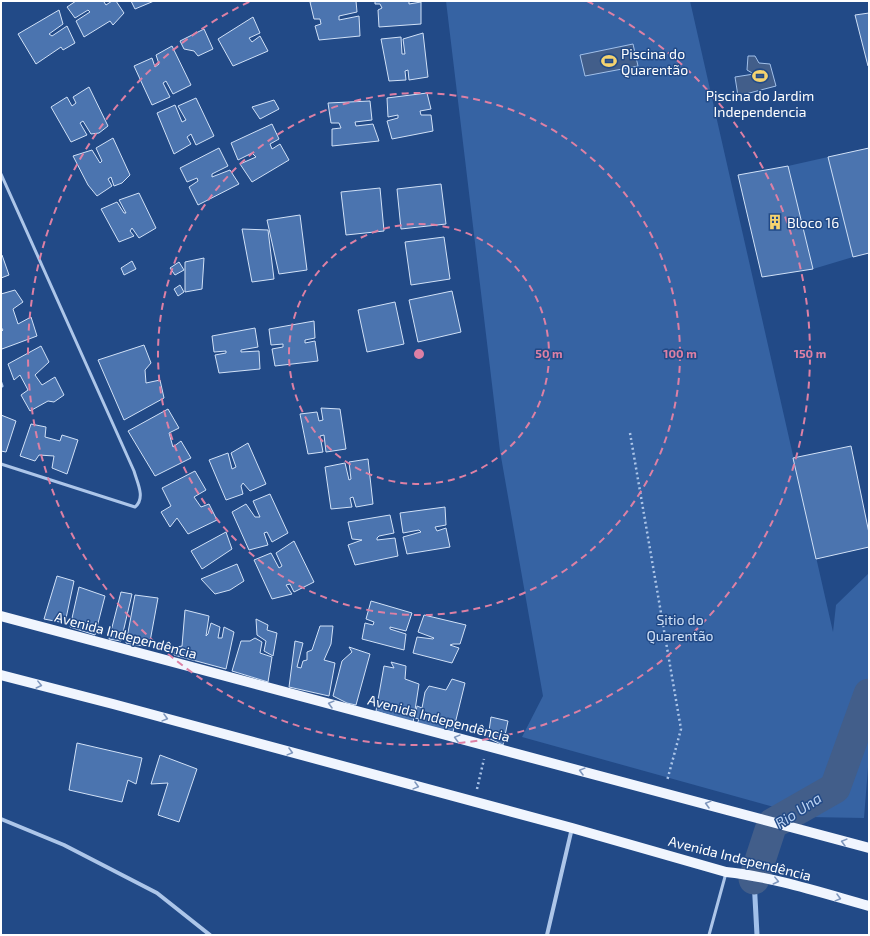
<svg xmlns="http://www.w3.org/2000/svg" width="870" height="936" viewBox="0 0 870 936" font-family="'Exo 2',sans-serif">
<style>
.green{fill:#3663a3}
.water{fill:#425e8a;stroke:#a1c0ea}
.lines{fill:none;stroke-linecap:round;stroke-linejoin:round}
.stream{stroke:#a1c0ea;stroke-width:5}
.river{stroke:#425e8a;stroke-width:31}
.building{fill:#4b74af;stroke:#d1e1f7}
.path{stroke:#adc6e9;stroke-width:2.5;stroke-dasharray:2 3;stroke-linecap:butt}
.service{stroke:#adc6e9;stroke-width:3}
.minor{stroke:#adc6e9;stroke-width:4}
.primary{stroke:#f0f5fe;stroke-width:10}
.oneway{stroke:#7f97bd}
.ring{fill:none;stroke:#dd80a5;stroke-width:2;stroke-dasharray:7 5}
.labels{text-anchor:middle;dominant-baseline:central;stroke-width:3;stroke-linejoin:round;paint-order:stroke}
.poi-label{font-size:14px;fill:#fff;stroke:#224a87;text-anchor:start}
.park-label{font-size:14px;fill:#d1e1f7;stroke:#224a87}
.street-label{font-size:14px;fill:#fff;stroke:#224a87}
.water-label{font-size:15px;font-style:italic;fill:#b8d0f1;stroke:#224a87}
.centre{fill:#dd80a5;stroke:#224a87;stroke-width:2}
.ring-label{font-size:12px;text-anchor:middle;font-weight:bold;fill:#dd80a5;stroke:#224a87;stroke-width:3;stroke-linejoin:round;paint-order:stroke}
</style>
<rect width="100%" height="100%" fill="#224a87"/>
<g class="green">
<polygon points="446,1 690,1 833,632 836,605 869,573 869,755 864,818 809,817 813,785 774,807 522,737 543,696 500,451"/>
<polygon points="828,157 853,257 813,269 788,166"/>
</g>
<g class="water">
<polygon points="633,44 638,66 585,76 580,55"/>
<polygon points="748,56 755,56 759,63 770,64 776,86 738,96 735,77 754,74 747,70"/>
</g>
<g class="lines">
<polyline class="stream" points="754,879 757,935"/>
<polyline class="river" points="754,879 772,824 835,788 869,694"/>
</g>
<g class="building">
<polygon points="76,1 106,1 104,2 106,5 112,1 116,1 124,13 113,25 110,21 84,37 76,21 90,12 88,10 75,18 67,7"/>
<polygon points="131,1 154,1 135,9"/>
<polygon points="314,1 356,1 357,12 339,16 339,20 359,16 360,36 319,40 315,26 321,24 320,19 314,19 310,2"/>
<polygon points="375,1 409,1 409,4 421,2 421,24 379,27 378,10 382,8 380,4 375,4"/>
<polygon points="59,10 63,24 49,34 52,36 67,26 75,43 63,50 61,47 36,64 18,34"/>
<polygon points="869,13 869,65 868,66 855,15"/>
<polygon points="253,17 260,33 249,38 252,42 260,36 268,51 233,66 218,39"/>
<polygon points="204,29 213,49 198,56 194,51 184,49 180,41"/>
<polygon points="423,33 428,77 409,80 408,70 405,71 406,80 389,81 381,39 401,37 402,54 405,54 403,39"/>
<polygon points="172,46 191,85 173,94 166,81 163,83 170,97 152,105 134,66 152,58 155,67 159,64 156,55"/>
<polygon points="89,87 108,126 99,133 91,134 83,121 80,123 87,135 71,142 51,107 67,97 72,106 76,103 73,97"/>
<polygon points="427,93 431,109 420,111 421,115 431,115 433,131 392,139 387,121 398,118 398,115 388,117 387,98"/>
<polygon points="196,98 214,136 196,145 191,134 187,137 191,144 174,154 157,113 175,105 182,122 186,120 178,106"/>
<polygon points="274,100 279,109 260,119 252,107"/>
<polygon points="370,101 372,120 355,122 356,126 373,124 379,141 332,146 332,129 341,128 339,123 331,123 328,103"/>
<polygon points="272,124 279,139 270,144 272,149 280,144 289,160 252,182 240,164 256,157 252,153 238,160 231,143"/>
<polygon points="113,138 130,175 122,183 114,186 111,177 108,179 112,186 97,196 88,185 73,156 92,150 100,163 102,161 96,148"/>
<polygon points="219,148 228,166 212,174 212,177 230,170 239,184 198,205 189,187 198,181 197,178 187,182 180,168"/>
<polygon points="869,148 869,253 853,257 828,157"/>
<polygon points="788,166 813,269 762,277 738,175"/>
<polygon points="441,184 446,224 401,229 397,189"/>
<polygon points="380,188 384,231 346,235 341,192"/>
<polygon points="139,193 156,228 139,238 132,228 130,231 134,236 119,242 101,209 117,202 124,213 126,213 119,200"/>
<polygon points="300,215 307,270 279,274 267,220"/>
<polygon points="242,229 268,230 274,279 252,282"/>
<polygon points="444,237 450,279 411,285 405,242"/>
<polygon points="1,255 2,255 9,275 1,278"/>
<polygon points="204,258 202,289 185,292 185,262"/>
<polygon points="132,261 136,269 124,275 121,268"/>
<polygon points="179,262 184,270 175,275 170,268"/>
<polygon points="180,285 184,292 178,296 174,289"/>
<polygon points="15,290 23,302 13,309 18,324 31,317 37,336 2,349 1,347 1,332 3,330 1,327 1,294"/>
<polygon points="452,291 461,332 418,342 409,300"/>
<polygon points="395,302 404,344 367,352 358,310"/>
<polygon points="314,321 315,338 305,340 305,343 315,341 318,361 275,366 272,349 283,347 283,344 271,345 269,329"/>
<polygon points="255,328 258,347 241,350 241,352 259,351 260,369 219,373 215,355 226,353 226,351 214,352 212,336"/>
<polygon points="144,345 151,363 145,370 146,383 160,380 164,398 124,420 98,360"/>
<polygon points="41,346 49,362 35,375 42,385 55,377 64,395 54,402 48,401 30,411 21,395 28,390 20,375 14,380 8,364"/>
<polygon points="321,408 340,409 346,449 326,452 324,435 320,436 323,452 308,454 300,414 317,412 319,421 323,420"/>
<polygon points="168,409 179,428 169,433 173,447 181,441 191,458 155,476 128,431"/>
<polygon points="1,415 16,421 6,452 1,451"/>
<polygon points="31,424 46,427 45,437 60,441 62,435 78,440 67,474 52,468 54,456 39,455 35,461 20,456"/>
<polygon points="248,443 266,484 250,491 243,483 241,486 243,494 226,500 209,460 228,453 232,469 236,467 231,453"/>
<polygon points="851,446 869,533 869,547 816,559 793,458"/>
<polygon points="368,459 373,504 356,507 353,497 350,498 352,507 331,509 325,467 345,463 349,480 351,479 349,462"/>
<polygon points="195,471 206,490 194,497 201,507 209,504 217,520 188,534 177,518 170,527 161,512 171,506 162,488"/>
<polygon points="270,494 288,533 272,542 267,532 264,533 268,545 249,550 232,512 246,504 255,517 260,517 253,501"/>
<polygon points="445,507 446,525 435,527 437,531 446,528 450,547 407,554 403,537 421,532 419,530 403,533 400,513"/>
<polygon points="390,515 394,533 379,536 377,538 377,540 395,538 398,556 355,565 348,545 362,540 352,539 348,522"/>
<polygon points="226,532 232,549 202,569 191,551"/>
<polygon points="294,541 314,582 294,592 290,584 286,585 292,594 272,599 254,560 271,553 279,568 282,566 276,553"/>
<polygon points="237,564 244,581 230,590 215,594 201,579"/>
<polygon points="57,576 74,581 65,623 44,619"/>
<polygon points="79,587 105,596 95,635 70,627"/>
<polygon points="121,592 132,594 121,641 109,639"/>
<polygon points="135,595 158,598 149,647 126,643"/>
<polygon points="371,601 412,613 406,631 390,627 390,629 406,634 404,650 362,639 365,623 373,625 374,622 366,619"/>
<polygon points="185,610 209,616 206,636 208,634 211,623 220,627 218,638 222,638 224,627 234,632 226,669 174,655 177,647 182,646"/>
<polygon points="424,615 466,625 460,644 453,644 450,645 459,648 452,663 413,653 417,637 433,639 434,638 418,632"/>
<polygon points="256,619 268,625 267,630 277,633 273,656 264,651 266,641 257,635"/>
<polygon points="320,626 333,626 331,644 324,660 335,663 329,696 289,687 295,641 303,643 297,667 301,668 303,661 307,660 307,652 312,650"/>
<polygon points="255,638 262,642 260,653 272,657 268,682 232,671 241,641 250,641"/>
<polygon points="349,647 370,654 356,705 347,703 333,696 342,661 352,652"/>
<polygon points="391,662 406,666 405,679 419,684 413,723 376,711 384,666 394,668"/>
<polygon points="452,679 465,683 453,732 417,724 419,719 415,718 417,706 422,708 425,692 429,686 446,690"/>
<polygon points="491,717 508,721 503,745 488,738"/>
<polygon points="77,743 142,758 136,784 128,780 122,802 69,790"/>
<polygon points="160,755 197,769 179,822 158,815 168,783 151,784"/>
</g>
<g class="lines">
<g class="path">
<polyline points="630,433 681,729 667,781"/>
<polyline points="477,789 484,759"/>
</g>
<g class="service">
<path d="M1,174l133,297c3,11 12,27 1,36l-134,-43"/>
<polyline points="1,383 2,386"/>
<polyline points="709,935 726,873"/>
</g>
<g class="minor">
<polyline points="1,819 64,845 157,893 210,935"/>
<polyline points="547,935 572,828"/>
</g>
<g class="primary">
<polyline points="1,616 869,848"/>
<path d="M1,675l112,29 459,124 154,44c48,5 96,21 143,34"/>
</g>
</g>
<defs><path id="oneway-chevron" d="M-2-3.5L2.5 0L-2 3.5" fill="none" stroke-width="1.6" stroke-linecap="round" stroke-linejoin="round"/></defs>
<g class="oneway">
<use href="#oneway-chevron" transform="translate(39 685) rotate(14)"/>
<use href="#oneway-chevron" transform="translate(331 704) rotate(-165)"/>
<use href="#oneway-chevron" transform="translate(165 718) rotate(15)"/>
<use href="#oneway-chevron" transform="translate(457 738) rotate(-165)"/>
<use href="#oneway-chevron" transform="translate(290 752) rotate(15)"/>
<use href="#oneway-chevron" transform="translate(582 771) rotate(-165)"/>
<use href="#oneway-chevron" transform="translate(416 786) rotate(15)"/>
<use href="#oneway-chevron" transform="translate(708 804) rotate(-165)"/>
<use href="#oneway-chevron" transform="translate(844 842) rotate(-165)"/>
<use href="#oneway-chevron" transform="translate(776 881) rotate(14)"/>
<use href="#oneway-chevron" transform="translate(838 898) rotate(15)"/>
</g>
<g class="ring">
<circle cx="419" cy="354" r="130"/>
<circle cx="419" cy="354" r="261"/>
<path d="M587 1A391 391 0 1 1 251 1"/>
</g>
<defs>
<symbol id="stadium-bare" viewBox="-9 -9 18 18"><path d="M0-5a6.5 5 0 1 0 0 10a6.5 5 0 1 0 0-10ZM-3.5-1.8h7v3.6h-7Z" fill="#f5d36f" stroke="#224a87" stroke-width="2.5" paint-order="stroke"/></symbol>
<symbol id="building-bare" viewBox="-9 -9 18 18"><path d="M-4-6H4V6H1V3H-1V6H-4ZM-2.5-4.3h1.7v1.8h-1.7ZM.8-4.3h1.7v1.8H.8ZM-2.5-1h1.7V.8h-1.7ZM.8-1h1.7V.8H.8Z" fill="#f5d36f" stroke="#224a87" stroke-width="2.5" paint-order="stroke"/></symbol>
</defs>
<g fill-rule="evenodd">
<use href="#stadium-bare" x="598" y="50" width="22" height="22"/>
<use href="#stadium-bare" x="749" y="65" width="22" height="22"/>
<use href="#building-bare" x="764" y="211" width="22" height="22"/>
</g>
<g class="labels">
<g class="poi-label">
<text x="621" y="53">Piscina do<tspan x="621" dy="16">Quarentão</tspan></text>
<text x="760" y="95" text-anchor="middle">Piscina do Jardim<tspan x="760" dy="16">Independencia</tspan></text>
<text x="787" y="222">Bloco 16</text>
</g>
<g class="park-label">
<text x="680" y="619">Sitio do<tspan x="680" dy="16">Quarentão</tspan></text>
</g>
<g class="street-label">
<text transform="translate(126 635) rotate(15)">Avenida Independência</text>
<text transform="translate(439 718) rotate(15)">Avenida Independência</text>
<text transform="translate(740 858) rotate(14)">Avenida Independência</text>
</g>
<g class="water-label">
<text transform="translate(798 810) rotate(-33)">Rio Una</text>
</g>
</g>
<circle cx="419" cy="354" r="6" class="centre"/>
<g class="ring-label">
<text x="549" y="358">50 m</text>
<text x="680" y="358">100 m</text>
<text x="810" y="358">150 m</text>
</g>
<rect width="870" height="936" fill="none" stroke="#ffffff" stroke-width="4"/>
</svg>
